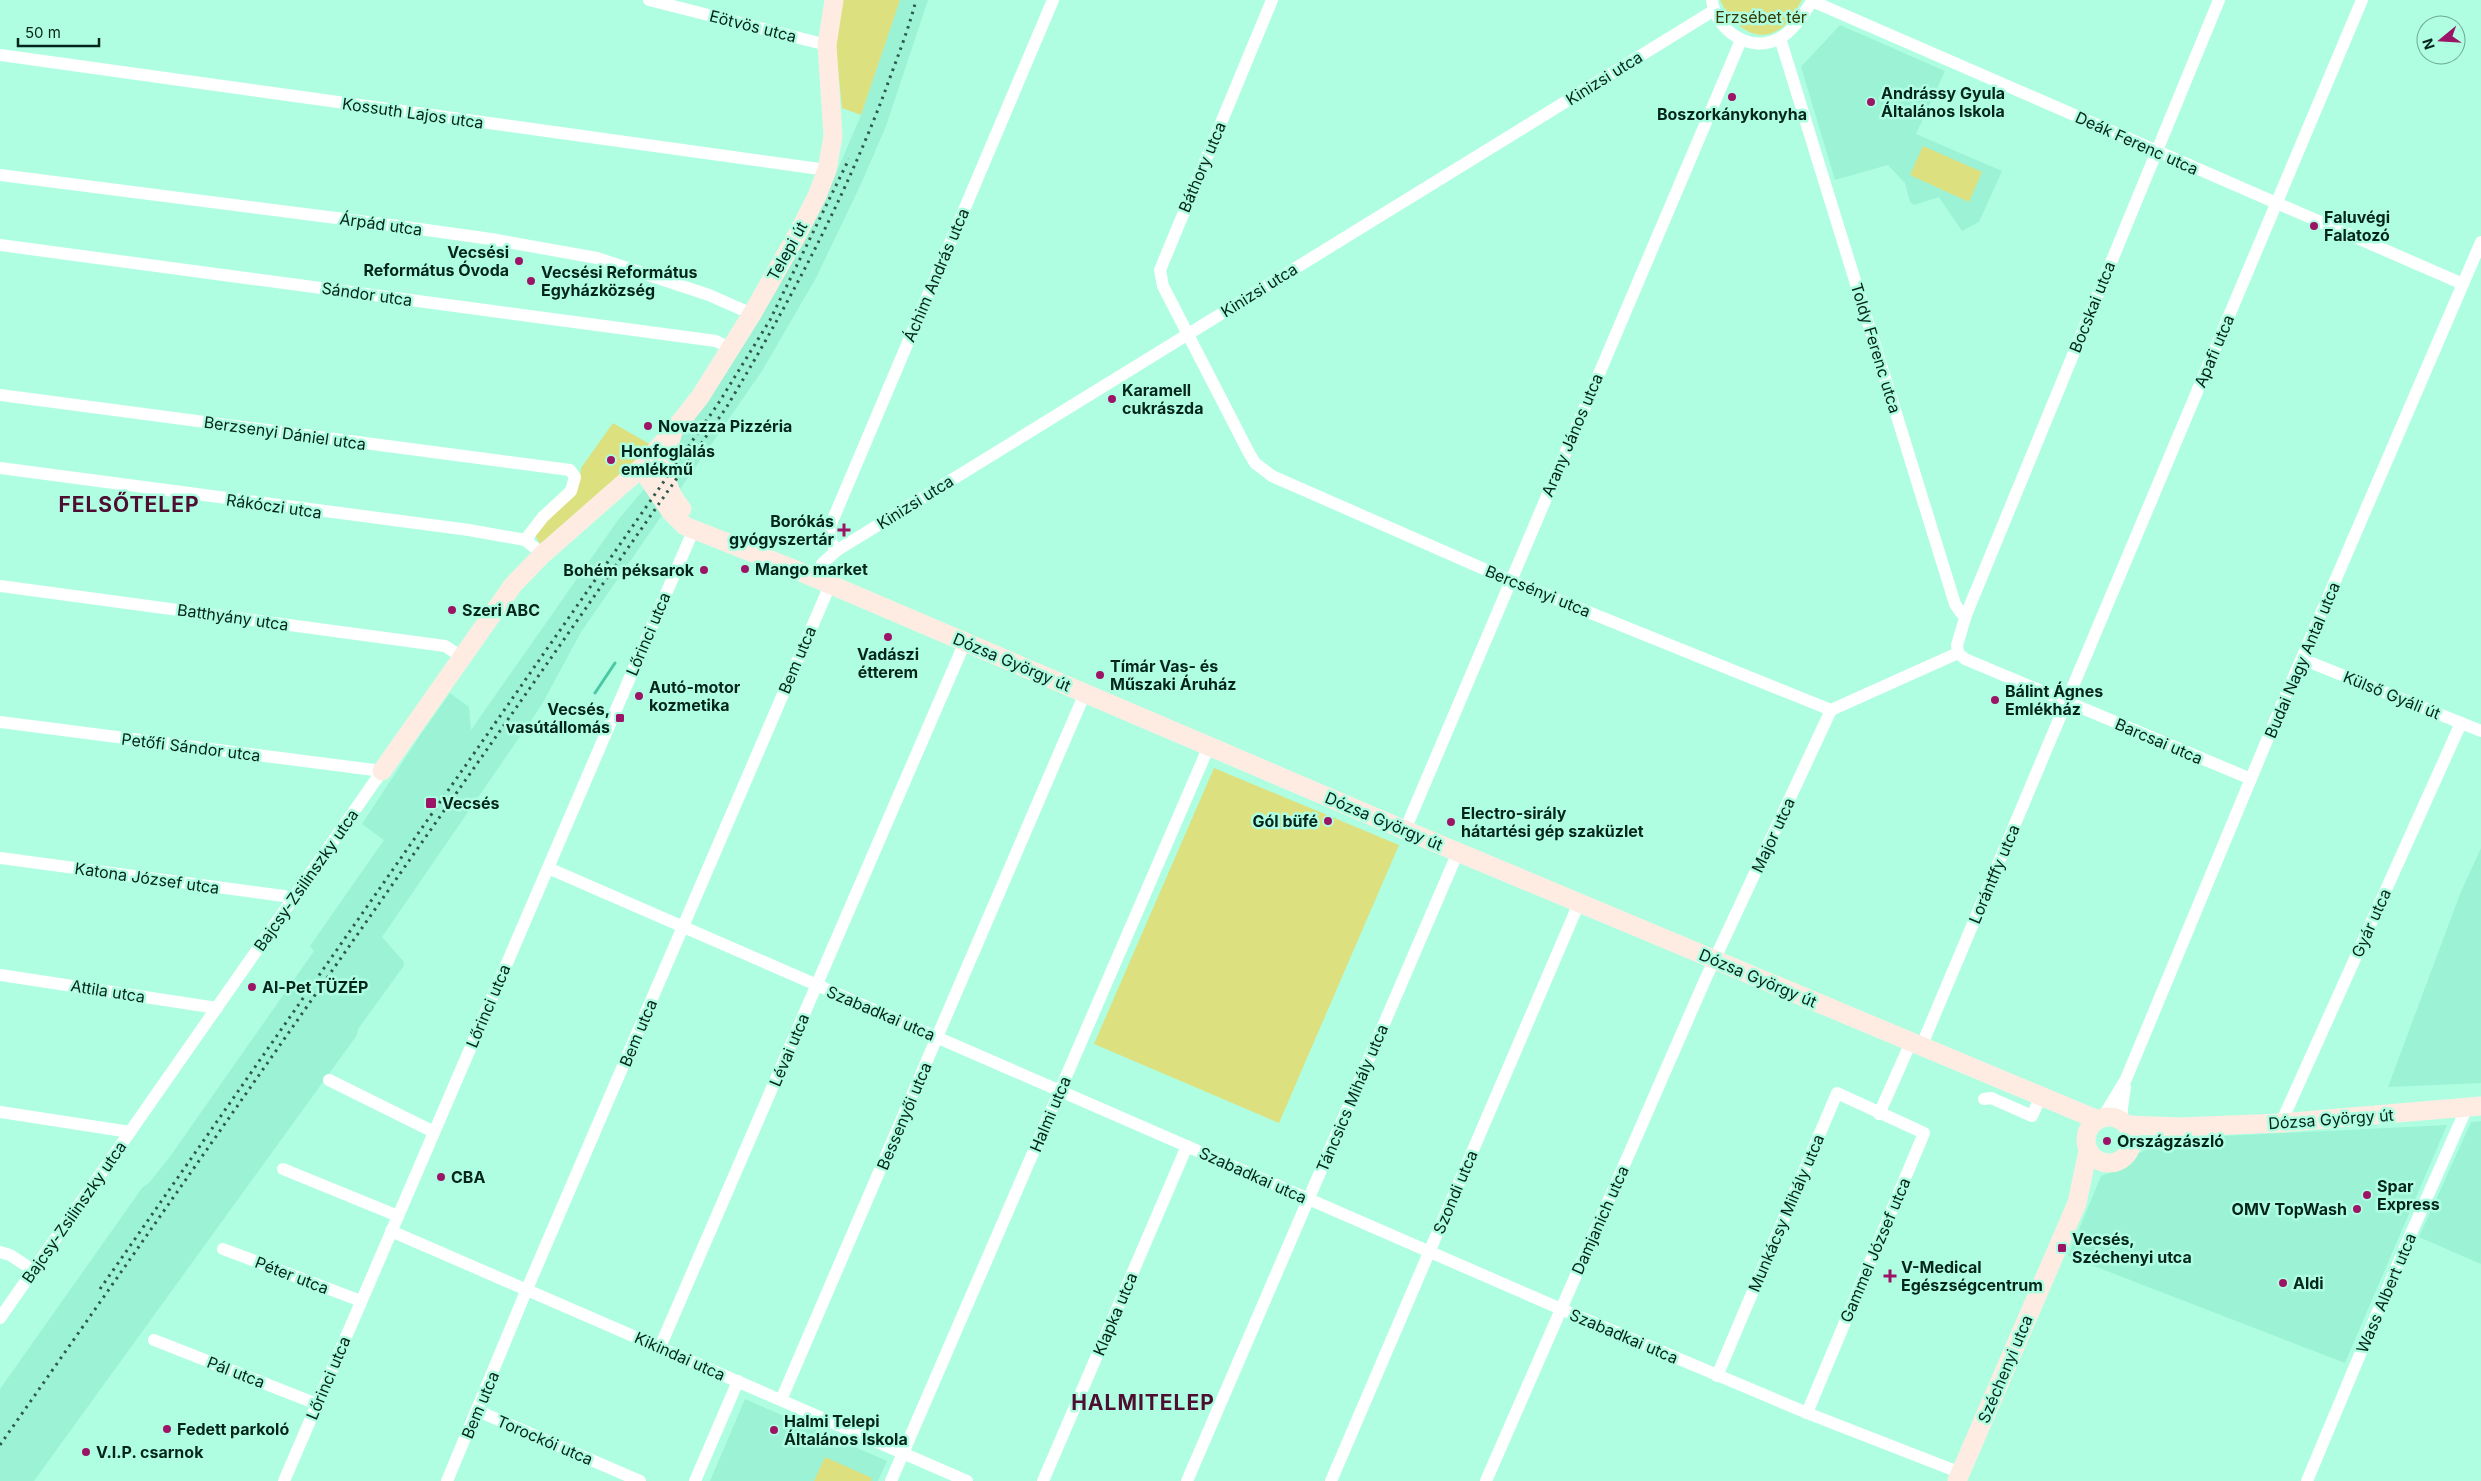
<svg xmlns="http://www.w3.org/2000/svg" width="2481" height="1481" viewBox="0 0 2481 1481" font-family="Inter,sans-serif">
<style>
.built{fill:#9cf2d4}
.green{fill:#dce07f}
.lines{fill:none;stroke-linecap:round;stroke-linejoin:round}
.stream{stroke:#49c8a4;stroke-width:3}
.street{stroke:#fff;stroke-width:12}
.secondary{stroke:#feece2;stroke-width:19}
.rail{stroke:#2e5a4c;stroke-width:3;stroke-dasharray:2.5 5;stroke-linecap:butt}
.poi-dot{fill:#9b1465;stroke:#b0fee2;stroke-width:2}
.labels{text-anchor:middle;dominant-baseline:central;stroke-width:5;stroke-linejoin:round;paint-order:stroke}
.park-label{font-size:16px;fill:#383900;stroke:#b0fee2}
.street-label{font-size:16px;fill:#04251c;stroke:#b0fee2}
.poi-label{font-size:16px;font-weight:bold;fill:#04251c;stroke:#b0fee2;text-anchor:start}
.district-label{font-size:21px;font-weight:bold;letter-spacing:1px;fill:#4d0e31;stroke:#b0fee2}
</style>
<rect width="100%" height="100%" fill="#b0fee2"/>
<g class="built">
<polygon points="900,0 928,0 886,126 861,184 816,278 762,371 581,632 541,706 382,937 404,962 403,967 358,1029 357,1035 34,1481 0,1481 0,1389 142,1188 149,1183 169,1158 314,951 310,946 384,840 362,824 421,734 450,693 469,707 471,730 618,520 673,455 684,430 713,393 751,334 837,171 861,115"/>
<polygon points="1840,25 1945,71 1916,134 2002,171 1979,222 1962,231 1939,197 1914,205 1910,202 1905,183 1888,165 1835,180 1801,67"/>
<polygon points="2481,848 2481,1083 2388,1087 2460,894"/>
<polygon points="2481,1121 2481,1264 2419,1237 2471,1122"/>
<polygon points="2447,1125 2345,1363 2068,1256 2101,1176 2122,1168 2137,1154 2156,1145 2184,1138"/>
<polygon points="745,1399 887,1461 878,1481 710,1481"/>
</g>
<g class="green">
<polygon points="840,0 900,0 861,115 842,108 835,37"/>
<path d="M1720,0h82c-5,8 -11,19 -18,26 -26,22 -52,-1 -64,-26z"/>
<polygon points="1923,146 1982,172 1969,202 1910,175"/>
<polygon points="613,423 653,446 540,544 535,535 579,483 581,468"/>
<polygon points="1214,768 1399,845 1279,1123 1094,1044"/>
<polygon points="825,1457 872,1478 871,1481 814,1481"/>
</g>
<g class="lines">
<polyline class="stream" points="595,693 615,663"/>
<g class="street">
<polyline points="649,0 827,45"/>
<polyline points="1272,0 1160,270 1163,286 1249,453 1255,463 1272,476 1509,580 1831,710 1958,653"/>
<path d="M1712,0c3,30 39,55 68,38 14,-8 24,-25 33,-38"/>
<polyline points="1812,1 2463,284"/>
<polyline points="1780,38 1955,604 1961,613 1966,615"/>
<polyline points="0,55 827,170"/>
<polyline points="0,175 391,225 491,239 597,258 709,295 752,314"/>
<polyline points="0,245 716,341 732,349"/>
<polyline points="0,395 570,470 575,477 571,491 543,517 525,540"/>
<polyline points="0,468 469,530 525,540 543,554"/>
<polyline points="836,551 831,541 831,524 1053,0"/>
<polyline points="816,579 822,564 836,551 1713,11"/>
<polyline points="0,586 445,646 462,657"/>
<polyline points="1958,653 1957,645 1966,615 2219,0"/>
<polyline points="1958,653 1965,659 2251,779"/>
<polyline points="2302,659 2481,731"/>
<polyline points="0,722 382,771 0,1318"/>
<polyline points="1405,830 1741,40"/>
<polyline points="0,858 284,896 292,900"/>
<polyline points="548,868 1561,1309 1807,1413 1961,1473"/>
<polyline points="0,975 217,1008"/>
<polyline points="1921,1047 2362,0"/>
<polyline points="329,1080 434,1132"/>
<polyline points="1984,1099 1991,1098 2032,1116 2041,1096"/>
<polyline points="0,1112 130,1132"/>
<polyline points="1879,1114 1911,1042"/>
<polyline points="2103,1117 2126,1079 2282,704 2481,242"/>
<polyline points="2122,1121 2122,1108 2125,1087"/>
<polyline points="2281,1123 2461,723"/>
<polyline points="283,1169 398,1216"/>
<polyline points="391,1231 967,1481"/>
<polyline points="223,1249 361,1301"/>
<polyline points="0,1252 10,1255 33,1270"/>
<polyline points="154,1340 317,1404"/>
<polyline points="660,1347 965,642"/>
<polyline points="1717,1376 1837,1093 1924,1133 1807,1413"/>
<polyline points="781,1400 1085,693"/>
<polyline points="478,1411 640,1481"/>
<polyline points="284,1481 693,531"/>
<polyline points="447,1481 527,1289 830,585"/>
<polyline points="695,1481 738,1381"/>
<polyline points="891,1481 1209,746"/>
<polyline points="1043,1481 1187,1146"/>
<polyline points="1187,1481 1458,852"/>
<polyline points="1331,1481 1579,903"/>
<polyline points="1486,1481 1705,980 1831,710"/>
<polyline points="2307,1481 2402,1254 2467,1107"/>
</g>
<g class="secondary">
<path d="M672,435c-9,30 -11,49 10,74"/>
<polyline points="641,468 671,512 685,526 801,572 1405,830 2098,1120"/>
<polyline points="382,771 513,585 543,554 641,468 673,431 700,397 752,314 797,235 817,196 827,170 833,136 827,45 834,0"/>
<circle cx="2109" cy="1140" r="23"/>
<polyline points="2127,1125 2180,1127 2281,1123 2481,1106"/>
<polyline points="1957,1481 2077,1203 2088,1151"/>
</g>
<g class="rail">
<polyline points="100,1289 718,404 770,320 849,159"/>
<path d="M0,1445l726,-1037c61,-101 116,-204 158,-314 11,-31 24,-62 32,-94"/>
</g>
</g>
<g class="poi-dot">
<circle cx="1732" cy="97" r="5"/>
<circle cx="1871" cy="102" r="5"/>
<circle cx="2314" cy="226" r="5"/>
<circle cx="519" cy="261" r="5"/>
<circle cx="531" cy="281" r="5"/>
<circle cx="1112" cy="399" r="5"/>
<circle cx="648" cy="426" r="5"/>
<circle cx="611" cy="460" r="5"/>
<path d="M841.5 522.5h5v5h5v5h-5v5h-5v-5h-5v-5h5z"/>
<circle cx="745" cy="569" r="5"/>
<circle cx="704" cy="570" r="5"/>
<circle cx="452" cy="610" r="5"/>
<circle cx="888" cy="637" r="5"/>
<circle cx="1100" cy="675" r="5"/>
<circle cx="639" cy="696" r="5"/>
<circle cx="1995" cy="700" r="5"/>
<rect x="615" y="713" width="10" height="10" rx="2.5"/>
<rect x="425" y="797" width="12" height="12" rx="2.5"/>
<circle cx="1328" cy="821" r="5"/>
<circle cx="1451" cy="822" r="5"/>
<circle cx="252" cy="987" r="5"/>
<circle cx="2107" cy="1141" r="5"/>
<circle cx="441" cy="1177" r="5"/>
<circle cx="2367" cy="1195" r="5"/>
<circle cx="2357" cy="1209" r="5"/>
<rect x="2057" y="1243" width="10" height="10" rx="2.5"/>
<path d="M1887.5 1268.5h5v5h5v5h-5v5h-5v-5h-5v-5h5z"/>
<circle cx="2283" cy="1283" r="5"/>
<circle cx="167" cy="1429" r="5"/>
<circle cx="774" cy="1430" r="5"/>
<circle cx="86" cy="1452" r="5"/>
</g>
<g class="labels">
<g class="park-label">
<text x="1761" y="17">Erzsébet tér</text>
</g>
<g class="street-label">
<text transform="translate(753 26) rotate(14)">Eötvös utca</text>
<text transform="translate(1604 78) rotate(-32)">Kinizsi utca</text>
<text transform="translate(413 113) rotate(8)">Kossuth Lajos utca</text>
<text transform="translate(2137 143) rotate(24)">Deák Ferenc utca</text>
<text transform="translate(1202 167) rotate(-67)">Báthory utca</text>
<text transform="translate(381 224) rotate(8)">Árpád utca</text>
<text transform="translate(787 251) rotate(-61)">Telepi út</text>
<text transform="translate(936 275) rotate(-67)">Áchim András utca</text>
<text transform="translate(1259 290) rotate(-32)">Kinizsi utca</text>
<text transform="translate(367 294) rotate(8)">Sándor utca</text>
<text transform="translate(2092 307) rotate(-68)">Bocskai utca</text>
<text transform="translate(1876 348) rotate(73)">Toldy Ferenc utca</text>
<text transform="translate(2214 351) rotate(-67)">Apafi utca</text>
<text transform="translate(285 433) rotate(8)">Berzsenyi Dániel utca</text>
<text transform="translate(1572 435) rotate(-67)">Arany János utca</text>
<text transform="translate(915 502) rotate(-32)">Kinizsi utca</text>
<text transform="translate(274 506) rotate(8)">Rákóczi utca</text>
<text transform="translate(1538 591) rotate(22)">Bercsényi utca</text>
<text transform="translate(233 617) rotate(8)">Batthyány utca</text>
<text transform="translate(648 634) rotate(-67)">Lőrinci utca</text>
<text transform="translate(797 660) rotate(-67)">Bem utca</text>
<text transform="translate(2302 660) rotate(-67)">Budai Nagy Antal utca</text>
<text transform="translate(1012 662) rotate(23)">Dózsa György út</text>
<text transform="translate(2392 695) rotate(22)">Külső Gyáli út</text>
<text transform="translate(2159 741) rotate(23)">Barcsai utca</text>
<text transform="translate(191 747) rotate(7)">Petőfi Sándor utca</text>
<text transform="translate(1384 821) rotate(23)">Dózsa György út</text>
<text transform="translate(1773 835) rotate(-65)">Major utca</text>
<text transform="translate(1994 874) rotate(-67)">Lorántffy utca</text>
<text transform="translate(147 878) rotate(8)">Katona József utca</text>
<text transform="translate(306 880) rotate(-55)">Bajcsy-Zsilinszky utca</text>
<text transform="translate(2371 923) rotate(-66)">Gyár utca</text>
<text transform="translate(1758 978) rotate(23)">Dózsa György út</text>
<text transform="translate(108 991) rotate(9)">Attila utca</text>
<text transform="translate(488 1006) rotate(-67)">Lőrinci utca</text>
<text transform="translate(881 1013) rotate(23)">Szabadkai utca</text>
<text transform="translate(638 1033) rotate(-67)">Bem utca</text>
<text transform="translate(789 1050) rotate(-67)">Lévai utca</text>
<text transform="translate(1352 1098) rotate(-67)">Táncsics Mihály utca</text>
<text transform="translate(1050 1114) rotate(-67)">Halmi utca</text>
<text transform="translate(904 1116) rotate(-67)">Bessenyői utca</text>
<text transform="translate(2331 1119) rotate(-4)">Dózsa György út</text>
<text transform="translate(1253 1175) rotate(24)">Szabadkai utca</text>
<text transform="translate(1455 1192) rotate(-67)">Szondi utca</text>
<text transform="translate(74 1212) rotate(-55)">Bajcsy-Zsilinszky utca</text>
<text transform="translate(1786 1213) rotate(-67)">Munkácsy Mihály utca</text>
<text transform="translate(1600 1220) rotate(-66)">Damjanich utca</text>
<text transform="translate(1875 1250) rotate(-67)">Gammel József utca</text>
<text transform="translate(292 1275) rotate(21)">Péter utca</text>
<text transform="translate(2386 1293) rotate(-67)">Wass Albert utca</text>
<text transform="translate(1115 1314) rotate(-67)">Klapka utca</text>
<text transform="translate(1624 1336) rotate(23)">Szabadkai utca</text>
<text transform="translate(680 1356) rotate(24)">Kikindai utca</text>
<text transform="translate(2005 1369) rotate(-67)">Széchenyi utca</text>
<text transform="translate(236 1372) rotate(21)">Pál utca</text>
<text transform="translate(328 1378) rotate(-67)">Lőrinci utca</text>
<text transform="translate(480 1405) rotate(-67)">Bem utca</text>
<text transform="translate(545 1440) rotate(23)">Torockói utca</text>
</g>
<g class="poi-label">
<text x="1881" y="93">Andrássy Gyula<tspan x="1881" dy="18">Általános Iskola</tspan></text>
<text x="1732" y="114" text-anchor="middle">Boszorkánykonyha</text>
<text x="2324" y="217">Faluvégi<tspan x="2324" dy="18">Falatozó</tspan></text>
<text x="509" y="252" text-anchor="end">Vecsési<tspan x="509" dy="18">Református Óvoda</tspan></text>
<text x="541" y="272">Vecsési Református<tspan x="541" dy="18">Egyházközség</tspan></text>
<text x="1122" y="390">Karamell<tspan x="1122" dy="18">cukrászda</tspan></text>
<text x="658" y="426">Novazza Pizzéria</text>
<text x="621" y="451">Honfoglalás<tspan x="621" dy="18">emlékmű</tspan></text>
<text x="834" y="521" text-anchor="end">Borókás<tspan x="834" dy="18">gyógyszertár</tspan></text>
<text x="755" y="569">Mango market</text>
<text x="694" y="570" text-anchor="end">Bohém péksarok</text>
<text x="462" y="610">Szeri ABC</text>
<text x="888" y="654" text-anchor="middle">Vadászi<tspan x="888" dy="18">étterem</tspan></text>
<text x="1110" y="666">Tímár Vas- és<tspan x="1110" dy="18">Műszaki Áruház</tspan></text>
<text x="649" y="687">Autó-motor<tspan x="649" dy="18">kozmetika</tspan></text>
<text x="2005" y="691">Bálint Ágnes<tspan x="2005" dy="18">Emlékház</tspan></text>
<text x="610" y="709" text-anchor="end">Vecsés,<tspan x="610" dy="18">vasútállomás</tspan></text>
<text x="442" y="803">Vecsés</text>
<text x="1461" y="813">Electro-sirály<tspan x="1461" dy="18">hátartési gép szaküzlet</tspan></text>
<text x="1318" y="821" text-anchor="end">Gól büfé</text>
<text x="262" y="987">Al-Pet TÜZÉP</text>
<text x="2117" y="1141">Országzászló</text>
<text x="451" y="1177">CBA</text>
<text x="2377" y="1186">Spar<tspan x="2377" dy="18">Express</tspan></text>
<text x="2347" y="1209" text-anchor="end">OMV TopWash</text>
<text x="2072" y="1239">Vecsés,<tspan x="2072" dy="18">Széchenyi utca</tspan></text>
<text x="1901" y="1267">V-Medical<tspan x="1901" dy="18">Egészségcentrum</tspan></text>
<text x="2293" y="1283">Aldi</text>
<text x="784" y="1421">Halmi Telepi<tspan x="784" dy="18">Általános Iskola</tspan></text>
<text x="177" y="1429">Fedett parkoló</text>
<text x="96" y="1452">V.I.P. csarnok</text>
</g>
<g class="district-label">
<text x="129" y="504">FELSŐTELEP</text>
<text x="1143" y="1402">HALMITELEP</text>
</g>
</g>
<g transform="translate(2441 40) rotate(252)"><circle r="24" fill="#b0fee2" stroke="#6ba793"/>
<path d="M0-4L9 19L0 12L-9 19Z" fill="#9b1465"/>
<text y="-8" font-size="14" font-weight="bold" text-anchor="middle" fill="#04251c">N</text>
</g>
<path d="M18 38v8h81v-8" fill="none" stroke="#04251c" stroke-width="2.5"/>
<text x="25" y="38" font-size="15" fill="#04251c" stroke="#b0fee2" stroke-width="4" paint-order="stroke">50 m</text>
</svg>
